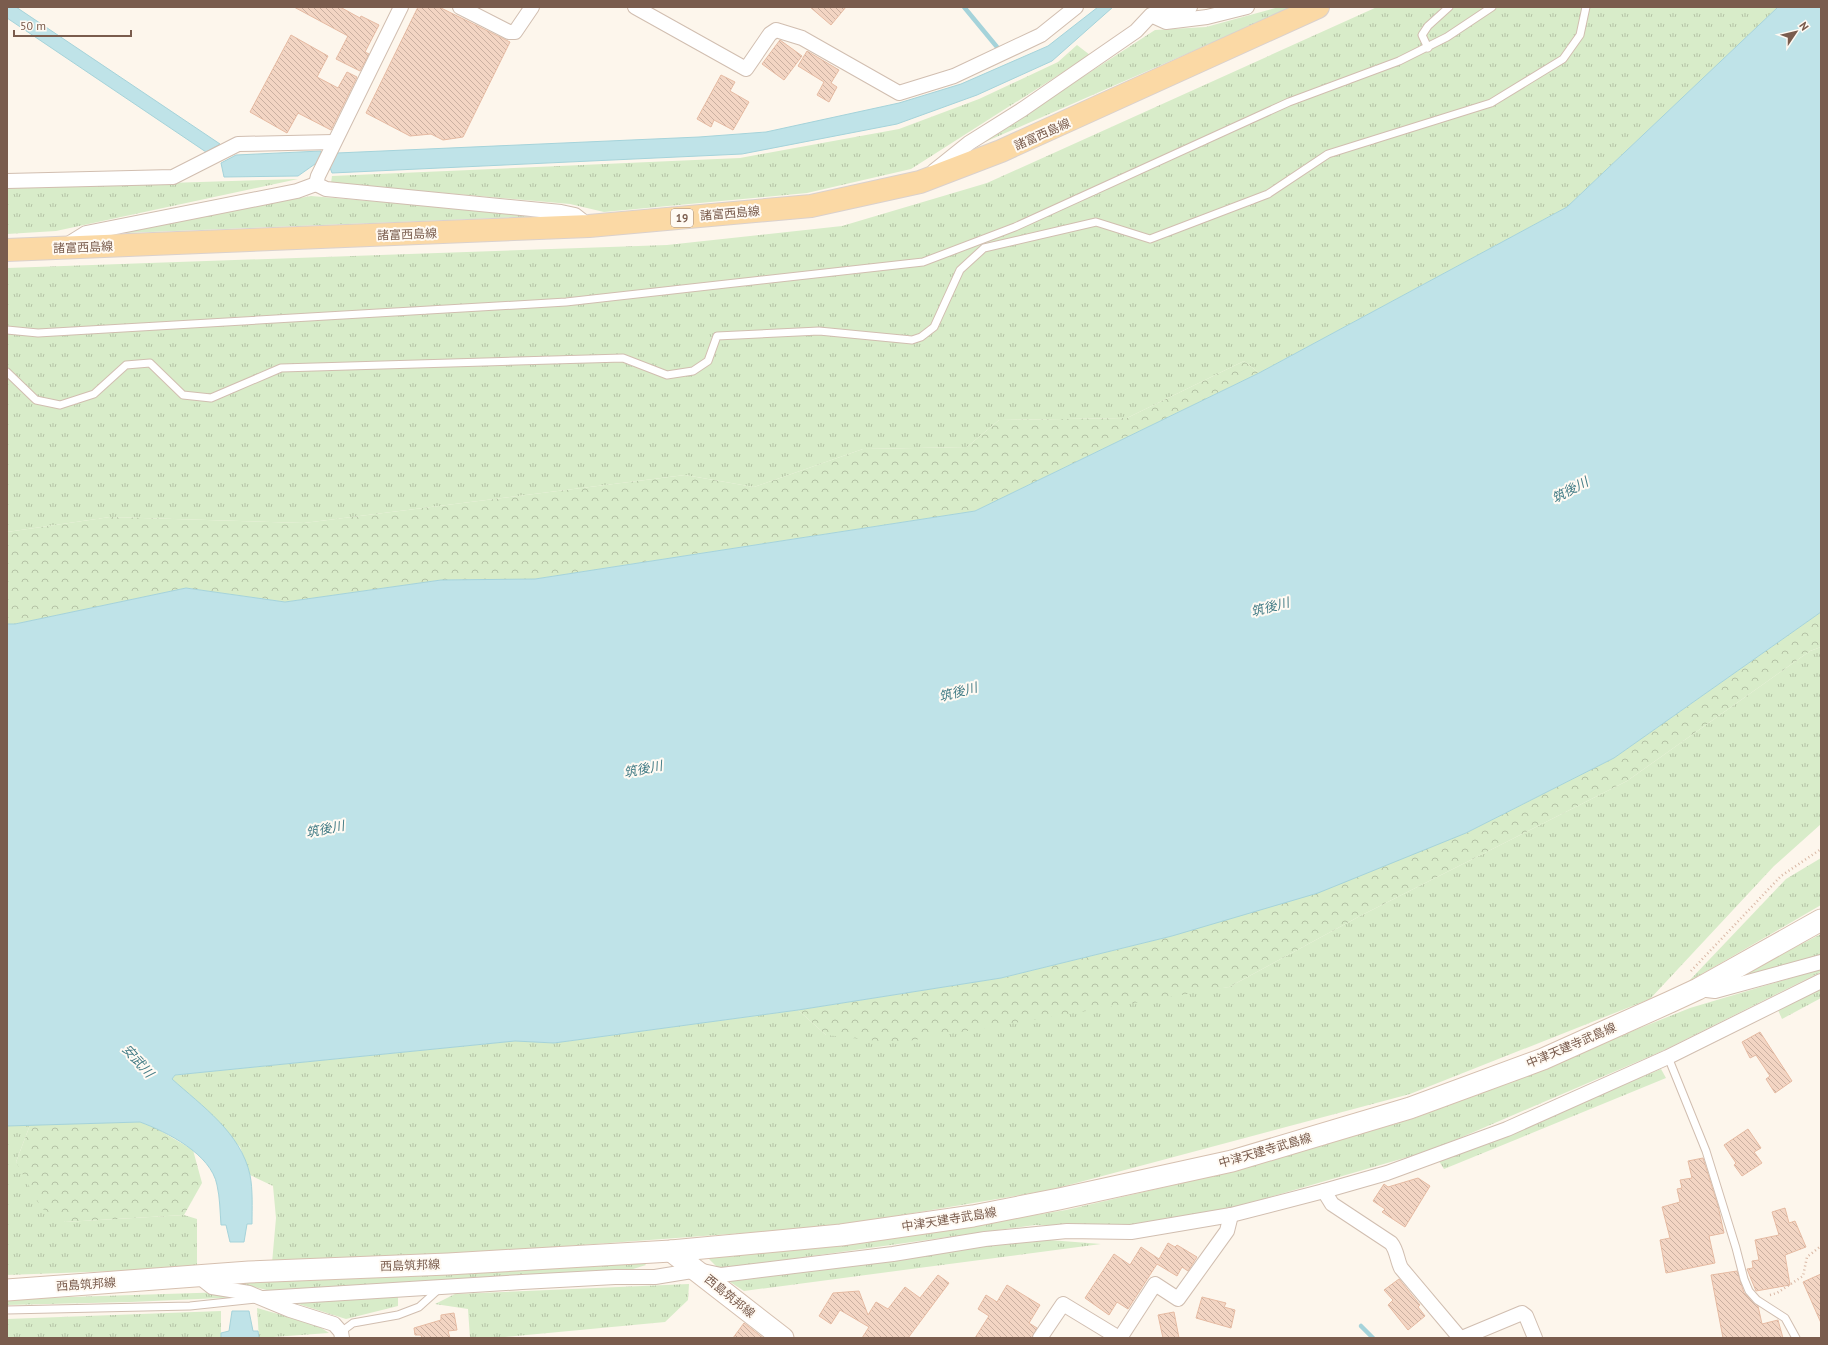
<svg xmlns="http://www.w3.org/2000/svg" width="1828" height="1345" viewBox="0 0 1828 1345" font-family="'PT Sans','Noto Sans JP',sans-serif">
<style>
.grass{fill:url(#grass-tufts)}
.forest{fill:url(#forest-crowns)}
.water{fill:#bfe3e8;stroke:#a5d3da}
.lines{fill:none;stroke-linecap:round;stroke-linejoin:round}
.stream{stroke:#a5d3da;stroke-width:4.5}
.building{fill:url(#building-back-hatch);stroke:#e6bba3}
.lane-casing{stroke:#d1beb0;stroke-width:9}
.street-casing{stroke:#d1beb0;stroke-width:16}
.secondary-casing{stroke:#d6c0b0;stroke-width:23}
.primary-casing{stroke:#dad1cd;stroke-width:24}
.path{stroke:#d9b8a5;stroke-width:2.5;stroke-dasharray:1 3;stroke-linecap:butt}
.lane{stroke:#fff;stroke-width:7}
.street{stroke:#fff;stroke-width:14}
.secondary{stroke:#fff;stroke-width:21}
.primary{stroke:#fbd9a5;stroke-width:22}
.labels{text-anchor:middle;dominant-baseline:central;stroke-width:4;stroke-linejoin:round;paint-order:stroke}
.shield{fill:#fffaf3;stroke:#a28b7f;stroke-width:1}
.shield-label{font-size:11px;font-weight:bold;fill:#7a5c4d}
.street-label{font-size:12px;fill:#7a5c4d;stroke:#fffaf3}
.water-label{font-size:13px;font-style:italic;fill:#437c86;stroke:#fffaf3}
</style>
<defs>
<pattern id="grass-tufts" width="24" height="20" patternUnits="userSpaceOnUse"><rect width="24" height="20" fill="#d8ecc9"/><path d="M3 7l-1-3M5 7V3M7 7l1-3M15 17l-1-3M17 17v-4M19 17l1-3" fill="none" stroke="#b4c2a5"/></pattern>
<pattern id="forest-crowns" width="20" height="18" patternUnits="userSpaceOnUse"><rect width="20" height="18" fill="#d8ecc9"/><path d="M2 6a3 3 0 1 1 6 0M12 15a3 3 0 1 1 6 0" fill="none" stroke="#b4c2a5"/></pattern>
<pattern id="building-back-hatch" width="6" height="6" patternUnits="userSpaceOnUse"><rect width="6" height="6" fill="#f3d5c3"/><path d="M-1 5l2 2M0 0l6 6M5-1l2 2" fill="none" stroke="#cab0a1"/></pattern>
</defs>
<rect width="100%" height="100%" fill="#fdf6ec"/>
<g class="grass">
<polygon points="1279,7 1294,7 978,145 1155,30 1206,27"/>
<polygon points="1377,7 1778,7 1567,207 1259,373 1244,361 1127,418 999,420 967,447 863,449 754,487 685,475 304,523 110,517 7,532 7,268 667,245 842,226 987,183"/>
<polygon points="1077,45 1090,55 911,169 807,193 604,212 570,204 331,183 332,176 740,158 899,129 979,99 1058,62"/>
<polygon points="298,179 56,231 7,234 7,188"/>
<polygon points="311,196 550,216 100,234"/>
<polygon points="1821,647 1821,824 1774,866 1650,999 1410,1094 1050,1190 836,1226 503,1251 272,1263 276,1218 273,1186 250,1175 240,1147 172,1079 175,1075 515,1041 554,1043 798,1010 826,1035 1229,987 1360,916 1627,781 1810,651"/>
<polygon points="1821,858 1821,905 1688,982 1786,879"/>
<polygon points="1821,934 1821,955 1735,978"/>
<polygon points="1821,969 1821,972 1660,1052 1432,1150 1229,1209 1129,1228 1035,1225 719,1269 707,1257 844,1245 1066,1210 1234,1171 1415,1118 1690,1008"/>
<polygon points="1821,987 1821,998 1782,1019 1778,1010"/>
<polygon points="1661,1069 1666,1078 1444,1169 1439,1161"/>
<polygon points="30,1125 16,1162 65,1222 184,1215 197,1219 197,1268 7,1275 7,1126"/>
<polygon points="1036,1239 1101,1244 744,1291 727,1280"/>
<polygon points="642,1260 646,1265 620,1273 271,1291 237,1283"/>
<polygon points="689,1284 688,1300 665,1322 495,1338 470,1338 468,1309 435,1304 455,1294"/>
<polygon points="228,1292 243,1297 131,1302 7,1305 7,1299"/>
<polygon points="398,1294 398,1306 346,1319 292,1302"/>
<polygon points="257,1308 317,1325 329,1333 259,1338"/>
<polygon points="221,1311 221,1338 7,1338 7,1319"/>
</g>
<g class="forest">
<polygon points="1244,361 1259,373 975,511 535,579 441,580 285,602 186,588 15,624 7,624 7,532 110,517 304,523 685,475 754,487 863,449 967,447 999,420 1127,418"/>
<polygon points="1821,612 1821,647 1810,651 1627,781 1360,916 1229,987 896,1043 826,1035 798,1010 1001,978 1172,936 1466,833 1614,758"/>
<polygon points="140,1122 154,1127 193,1150 202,1183 184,1215 65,1222 41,1208 16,1162 30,1125"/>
</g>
<g class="water">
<polygon points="7,7 16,7 220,144 206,152 7,18"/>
<polygon points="1098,7 1113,7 1052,61 977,95 897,124 742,154 332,173 329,165 315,164 298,176 224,177 221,163 236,155 321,151 321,156 332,157 337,153 699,137 766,132 899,103 961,84 1048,46"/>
<path d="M1778,7h43v605l-207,146 -148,75 -148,60 -146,43 -171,42 -203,32 -244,33 -39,-2 -340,34 -3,4c30,27 69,54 78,96 3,15 2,33 2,49h-5l-3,18h-14l-4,-17h-5c-1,-13 -1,-27 -4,-40 -6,-31 -50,-53 -77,-63l-133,4v-502h8l171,-36 99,14 156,-22 94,-1 440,-68 284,-138 308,-166z"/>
<polygon points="232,1311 249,1311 253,1331 258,1331 259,1338 221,1338 221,1333 229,1331"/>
</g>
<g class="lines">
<g class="stream">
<polyline points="964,7 997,47"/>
<polyline points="1361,1326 1373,1338"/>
</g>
</g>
<g class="building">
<polygon points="294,7 340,7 360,18 361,16 379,25 365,52 369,54 360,71 336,59 348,36"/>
<polygon points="418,7 439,7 510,42 463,137 443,140 431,134 410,136 366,113"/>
<polygon points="810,7 846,7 831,25"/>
<polygon points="291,35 328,56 317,77 338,88 347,72 357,77 331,130 298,113 287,133 250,112"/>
<polygon points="780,40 802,56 784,80 762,64"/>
<polygon points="807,51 839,70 831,83 837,87 829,102 817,95 824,82 798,66"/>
<polygon points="721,75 735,82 730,91 749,102 733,130 714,120 711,127 697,119"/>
<polygon points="1760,1032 1792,1081 1775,1093 1766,1079 1770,1076 1756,1055 1750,1058 1742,1042"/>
<polygon points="1748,1129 1761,1148 1754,1152 1762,1163 1742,1176 1734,1165 1736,1163 1724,1145"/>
<polygon points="1703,1158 1718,1206 1724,1233 1709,1236 1715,1263 1666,1273 1660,1240 1670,1238 1662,1207 1680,1202 1677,1189 1682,1188 1680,1180 1692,1178 1688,1161"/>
<polygon points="1418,1178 1430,1186 1405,1227 1382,1212 1385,1209 1373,1201 1384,1184 1388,1187"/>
<polygon points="1785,1208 1789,1223 1795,1221 1806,1247 1785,1255 1790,1285 1756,1291 1747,1269 1753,1268 1752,1261 1759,1260 1755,1240 1779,1235 1772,1212"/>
<polygon points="1168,1243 1175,1247 1177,1245 1197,1257 1188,1271 1182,1267 1177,1276 1157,1264 1128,1309 1117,1302 1109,1315 1085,1298 1114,1254 1130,1265 1141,1247 1159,1259"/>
<polygon points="1737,1271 1744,1293 1758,1306 1762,1324 1778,1320 1783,1338 1723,1338 1711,1275"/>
<polygon points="1821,1274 1821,1323 1803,1282"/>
<polygon points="938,1275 949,1283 908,1338 862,1338 869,1327 840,1310 831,1324 819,1316 833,1293 859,1291 868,1315 876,1302 888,1309 905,1287 920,1298"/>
<polygon points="1399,1279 1420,1305 1418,1307 1425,1316 1408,1330 1388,1305 1393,1300 1384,1290"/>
<polygon points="1007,1285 1040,1305 1029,1323 1037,1328 1032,1338 975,1338 989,1316 978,1309 986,1295 997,1302"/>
<polygon points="1202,1297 1226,1303 1224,1307 1235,1310 1231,1328 1196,1318"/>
<polygon points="1174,1312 1179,1338 1163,1338 1158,1315"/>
<polygon points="454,1313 457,1330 448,1331 450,1338 422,1338 421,1335 415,1335 414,1328 441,1320 441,1315"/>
<polygon points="744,1323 763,1338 733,1338"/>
</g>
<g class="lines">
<defs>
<g id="lane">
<polyline points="1428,48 1422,35 1428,26 1449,7"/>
<polyline points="7,330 38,333 566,302 923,262 1015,227 1289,102 1399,61 1447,37 1492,7"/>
<polyline points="7,372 36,400 60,405 94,394 126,365 150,363 183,395 211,398 281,368 623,358 667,375 693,371 708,361 717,336 819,331 912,340 921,337 934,327 960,270 984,248 1096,222 1150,239 1268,194 1328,154 1491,103 1563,59 1580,35 1586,7"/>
<polyline points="1668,1057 1706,1151 1736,1248 1744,1279 1749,1291 1757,1300 1785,1318 1796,1338"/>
<polyline points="7,1310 190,1306 256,1299"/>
<polyline points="341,1332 353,1323 398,1315 419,1307 439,1289"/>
</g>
<g id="street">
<polyline points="401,7 318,176 316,184 326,189 561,212 575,215 589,226"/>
<polyline points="460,7 509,32 515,32 532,7"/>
<polyline points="635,7 746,69 770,34 776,30 802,38 899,93 954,76 1041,35 1076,7"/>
<polyline points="1155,17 1166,22 1207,17 1247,7"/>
<polyline points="934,171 969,143 1023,109 1136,31 1151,15 1184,10 1190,7"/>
<polyline points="7,181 173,177 238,144 334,142"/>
<polyline points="65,246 86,233 297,191 316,184"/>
<polyline points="1698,989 1715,991 1821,962"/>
<path d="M1324,1191l8,13 59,39c6,7 6,17 10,25l59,70"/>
<polyline points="198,1276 212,1287 249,1293 290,1310 334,1324 341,1332 342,1338"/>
<polyline points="264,1298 522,1282 615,1277 655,1277 698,1270 721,1275 893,1254 985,1239 1067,1231 1131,1232 1231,1215 1324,1191 1387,1173 1507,1129 1668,1057 1821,981"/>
<polyline points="1040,1338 1063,1304 1119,1338"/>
<polyline points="1120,1338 1155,1284 1178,1299 1227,1231 1231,1215"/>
<polyline points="1462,1338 1522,1313 1526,1316 1535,1338"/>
</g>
<g id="secondary">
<polyline points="671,1251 783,1338"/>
<polyline points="7,1290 249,1272 448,1264 671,1251 841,1235 973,1216 1059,1199 1232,1161 1410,1108 1543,1059 1670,1002 1698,989 1821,920"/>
</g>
<polyline id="primary" points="7,250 589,226 811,206 920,182 1001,151 1318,7"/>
</defs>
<use href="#lane" class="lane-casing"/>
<use href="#street" class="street-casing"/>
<use href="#secondary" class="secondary-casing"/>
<use href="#primary" class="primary-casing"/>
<g class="path">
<polyline points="1691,971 1781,876 1821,849"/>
<polyline points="1770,1295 1777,1293 1803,1276 1807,1257 1821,1246"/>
</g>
<use href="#lane" class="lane"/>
<use href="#street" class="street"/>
<use href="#secondary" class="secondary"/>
<use href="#primary" class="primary"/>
</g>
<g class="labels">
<rect class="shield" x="671" y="209" width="22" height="18" rx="3"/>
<g class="shield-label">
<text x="682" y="218">19</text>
</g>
<g class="street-label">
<text transform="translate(1042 134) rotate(-24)">諸富西島線</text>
<text transform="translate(730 213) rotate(-5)">諸富西島線</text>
<text transform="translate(407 234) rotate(-2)">諸富西島線</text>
<text transform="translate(83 247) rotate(-2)">諸富西島線</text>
<text transform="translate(1571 1045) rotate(-23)">中津天建寺武島線</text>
<text transform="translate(1265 1150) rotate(-16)">中津天建寺武島線</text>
<text transform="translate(949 1219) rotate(-9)">中津天建寺武島線</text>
<text transform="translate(410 1265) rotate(-2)">西島筑邦線</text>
<text transform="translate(86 1284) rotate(-4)">西島筑邦線</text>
<text transform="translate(730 1296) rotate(39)">西島筑邦線</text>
</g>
<g class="water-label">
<text transform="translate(1570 490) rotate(-28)">筑後川</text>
<text transform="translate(1270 607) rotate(-15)">筑後川</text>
<text transform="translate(958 692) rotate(-15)">筑後川</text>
<text transform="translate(643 769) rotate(-11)">筑後川</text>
<text transform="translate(325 829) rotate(-11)">筑後川</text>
<text transform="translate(138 1061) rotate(48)">安武川</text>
</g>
</g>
<rect width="1828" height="1345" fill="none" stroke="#7a5c4d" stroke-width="16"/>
<g transform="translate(1796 32) rotate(55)" stroke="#fffaf3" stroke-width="3" paint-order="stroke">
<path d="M0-3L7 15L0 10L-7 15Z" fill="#7a5c4d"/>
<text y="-6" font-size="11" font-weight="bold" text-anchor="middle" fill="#7a5c4d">N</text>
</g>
<path d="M14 30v6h117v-6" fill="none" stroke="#7a5c4d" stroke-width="2"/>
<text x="20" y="30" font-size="12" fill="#7a5c4d" stroke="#fffaf3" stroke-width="3" paint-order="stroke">50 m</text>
</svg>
